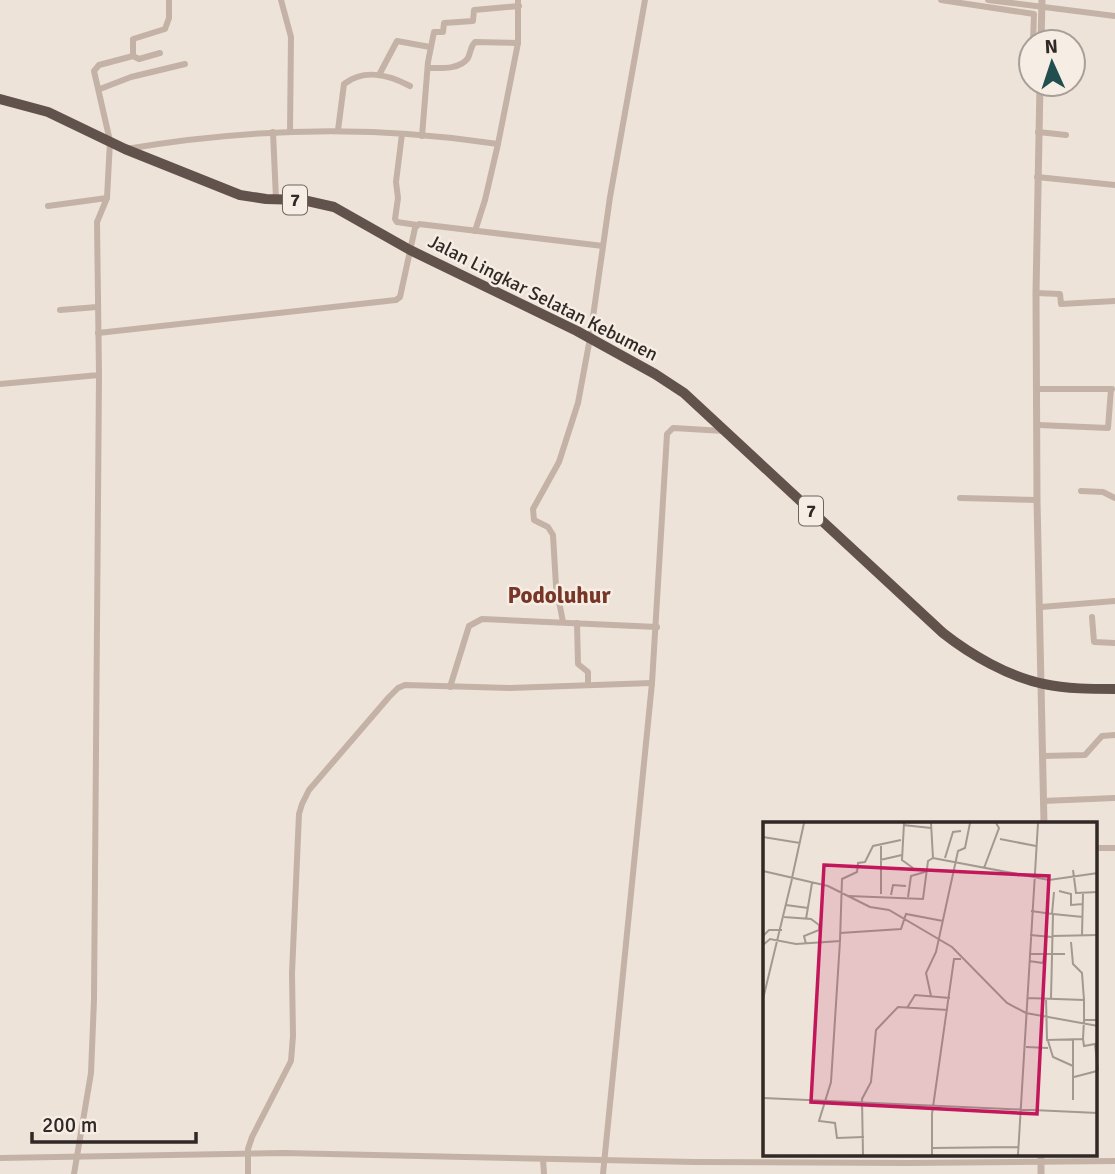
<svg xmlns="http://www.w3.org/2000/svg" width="1115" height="1174" viewBox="0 0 1115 1174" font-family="Signika,sans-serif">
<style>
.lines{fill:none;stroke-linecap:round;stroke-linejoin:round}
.minor{stroke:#c4b2a6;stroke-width:6}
.tertiary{stroke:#c4b2a6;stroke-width:7}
.trunk{stroke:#62524c;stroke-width:10}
.labels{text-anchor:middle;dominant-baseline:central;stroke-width:5;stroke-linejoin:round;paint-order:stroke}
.shield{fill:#f6ede4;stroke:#6c645f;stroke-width:2}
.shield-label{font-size:18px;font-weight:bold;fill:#312926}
.street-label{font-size:19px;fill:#312926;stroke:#f6ede4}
.quarter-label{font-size:23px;font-weight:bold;fill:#773628;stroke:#f6ede4}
.inset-road{fill:none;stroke:#a29991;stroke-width:2}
.view{fill:#c2185b;fill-opacity:0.15;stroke:#c2185b;stroke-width:3.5}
.inset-edge{fill:none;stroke:#312926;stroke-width:3.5}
</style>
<rect width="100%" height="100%" fill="#eee3d9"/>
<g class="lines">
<g class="minor">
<polyline points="281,0 291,37 290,131"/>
<polyline points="941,0 1034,14 1033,42"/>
<polyline points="988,0 1115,16"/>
<polyline points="133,56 139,59 160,53"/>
<path d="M428,68c11,0 32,2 40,-10 3,-6 2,-11 7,-16l43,1"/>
<polyline points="379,75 397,41 430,47"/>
<polyline points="100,89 131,77 185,64"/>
<path d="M338,130l6,-46c21,-16 45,-9 66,2"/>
<polyline points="273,132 276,199"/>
<polyline points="1038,132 1066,135"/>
<polyline points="402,134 396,182 398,198 395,219 397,222 417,225"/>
<polyline points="422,136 428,62 434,32 443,32 444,23 473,21 474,10 519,6"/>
<path d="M126,149c123,-21 248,-24 372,-5l20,-101v-43"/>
<polyline points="1037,177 1115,185"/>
<polyline points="48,206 107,198"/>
<polyline points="475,231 485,200 498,144"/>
<polyline points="1036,293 1060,294 1061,304 1115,301"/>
<polyline points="60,310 97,307"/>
<polyline points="98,333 396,300 400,297 415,228 419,224 603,246"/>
<polyline points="0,384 99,375 97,222 107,198 110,141 94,71 99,65 133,56 133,39 165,29 169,18 169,0"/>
<polyline points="1037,389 1112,389"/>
<polyline points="1038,425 1108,428 1111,389"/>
<polyline points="1081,491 1103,492 1115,498"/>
<polyline points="960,498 1037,500"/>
<polyline points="1041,607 1115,601"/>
<polyline points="1092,617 1094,642 1115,643"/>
<polyline points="563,622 556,586 553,535 548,527 534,520 533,509 559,462 578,403 590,338 610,197 645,0"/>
<polyline points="577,623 578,664 588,672 588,685"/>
<polyline points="450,687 469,626 482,619 657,627"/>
<polyline points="1043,756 1085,755 1102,736 1115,735"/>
<polyline points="1043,801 1115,798"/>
<polyline points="1096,848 1115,848"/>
<polyline points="0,1158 284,1153 694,1162 909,1163 1115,1161"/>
<polyline points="543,1159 544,1174"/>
<polyline points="74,1174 91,1073 94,1000 99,375"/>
<polyline points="248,1174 248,1149 252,1137 291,1061 293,1036 292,973 299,814 302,804 309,790 389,697 398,688 405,685 510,688 652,683"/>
<polyline points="603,1174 652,683 667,434 673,428 724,431"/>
</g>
<g class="tertiary">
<polyline points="1041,42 1042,0"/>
<polyline points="1040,84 1036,293 1037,500 1044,824"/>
<polyline points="1041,1174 1041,1155"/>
</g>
<path class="trunk" d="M0,99l48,13 77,37 115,46 26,4 37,1 31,7 76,43 167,81 78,43 29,19 259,240c28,22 66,44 101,51 23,5 48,5 71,5"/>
</g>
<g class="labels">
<g class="shield">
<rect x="283" y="185.5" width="24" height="29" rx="5"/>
<rect x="799" y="496.5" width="24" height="29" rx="5"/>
</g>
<g class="shield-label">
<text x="295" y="200">7</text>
<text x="811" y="511">7</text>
</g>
<g class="street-label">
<text transform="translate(543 298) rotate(27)">Jalan Lingkar Selatan Kebumen</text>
</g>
<g class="quarter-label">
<text x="559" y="595">Podoluhur</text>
</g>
</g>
<g transform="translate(763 822)">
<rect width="334" height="334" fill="#eee3d9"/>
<path class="inset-road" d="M141,1l-2,37 11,8M168,1l2,35M140,3l28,3M0,15l37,6M237,17l36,7M182,36l8,-26 8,-1M117,38l22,-5M221,46l15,-40 -3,-5M310,48l3,23 22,-1M0,49l65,15 42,21 19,3 63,37 55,56 19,10 72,13M29,56l12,-55M296,69l12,3v11l12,-1M118,72v-50M128,73l2,-10 13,1M86,74l74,3 5,-38 5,-3 116,22 49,-7M145,75l3,-21 17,-5M23,83l22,3M268,89l22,3 -2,84M289,92l2,-22M290,92l30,3M21,95l27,2 8,6v5l-15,6 2,8M43,97l6,-36M77,111l61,-4 5,-15 37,7M267,113l22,2M319,113l1,-42M0,114l6,-6h13M289,114l46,-1M77,119l-9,141 -12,39 16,2 2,15 27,-1M308,120l2,22 9,9 2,27M0,123l7,-6 26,5 44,-3 2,-62 15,-7 1,-9 7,-1 8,-16 28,-6M266,132h36M266,139l14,2 1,-8M168,174l-5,-23 10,-21 22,-101 7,-3 5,-25M265,176l56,2v20M283,176l1,42 36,-1 1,7 11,-2 3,27M0,177l29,-120M144,186l8,-13 35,3M320,217l1,-19h14M285,219l5,16 20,9M263,225l22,1M311,255l23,-6M0,276l335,15M310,278v-60M169,326l86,-1M100,333l-1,-56 9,-17 5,-52 22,-23 50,3M169,333v-41l22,-155h7M255,333l20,-332"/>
<path class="view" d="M61,43l225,11 -12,238 -226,-12z"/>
<rect width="334" height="334" class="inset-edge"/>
</g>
<g transform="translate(1052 63) rotate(357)"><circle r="33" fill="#f6ede4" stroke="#a79f98" stroke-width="2"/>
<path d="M0-5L12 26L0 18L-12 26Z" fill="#214e4e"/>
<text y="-10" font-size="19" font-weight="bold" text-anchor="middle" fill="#312926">N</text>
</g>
<path d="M32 1132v10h164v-10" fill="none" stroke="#312926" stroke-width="3.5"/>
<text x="42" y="1132" font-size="21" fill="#312926" stroke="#f6ede4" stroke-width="5" paint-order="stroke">200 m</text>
</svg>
